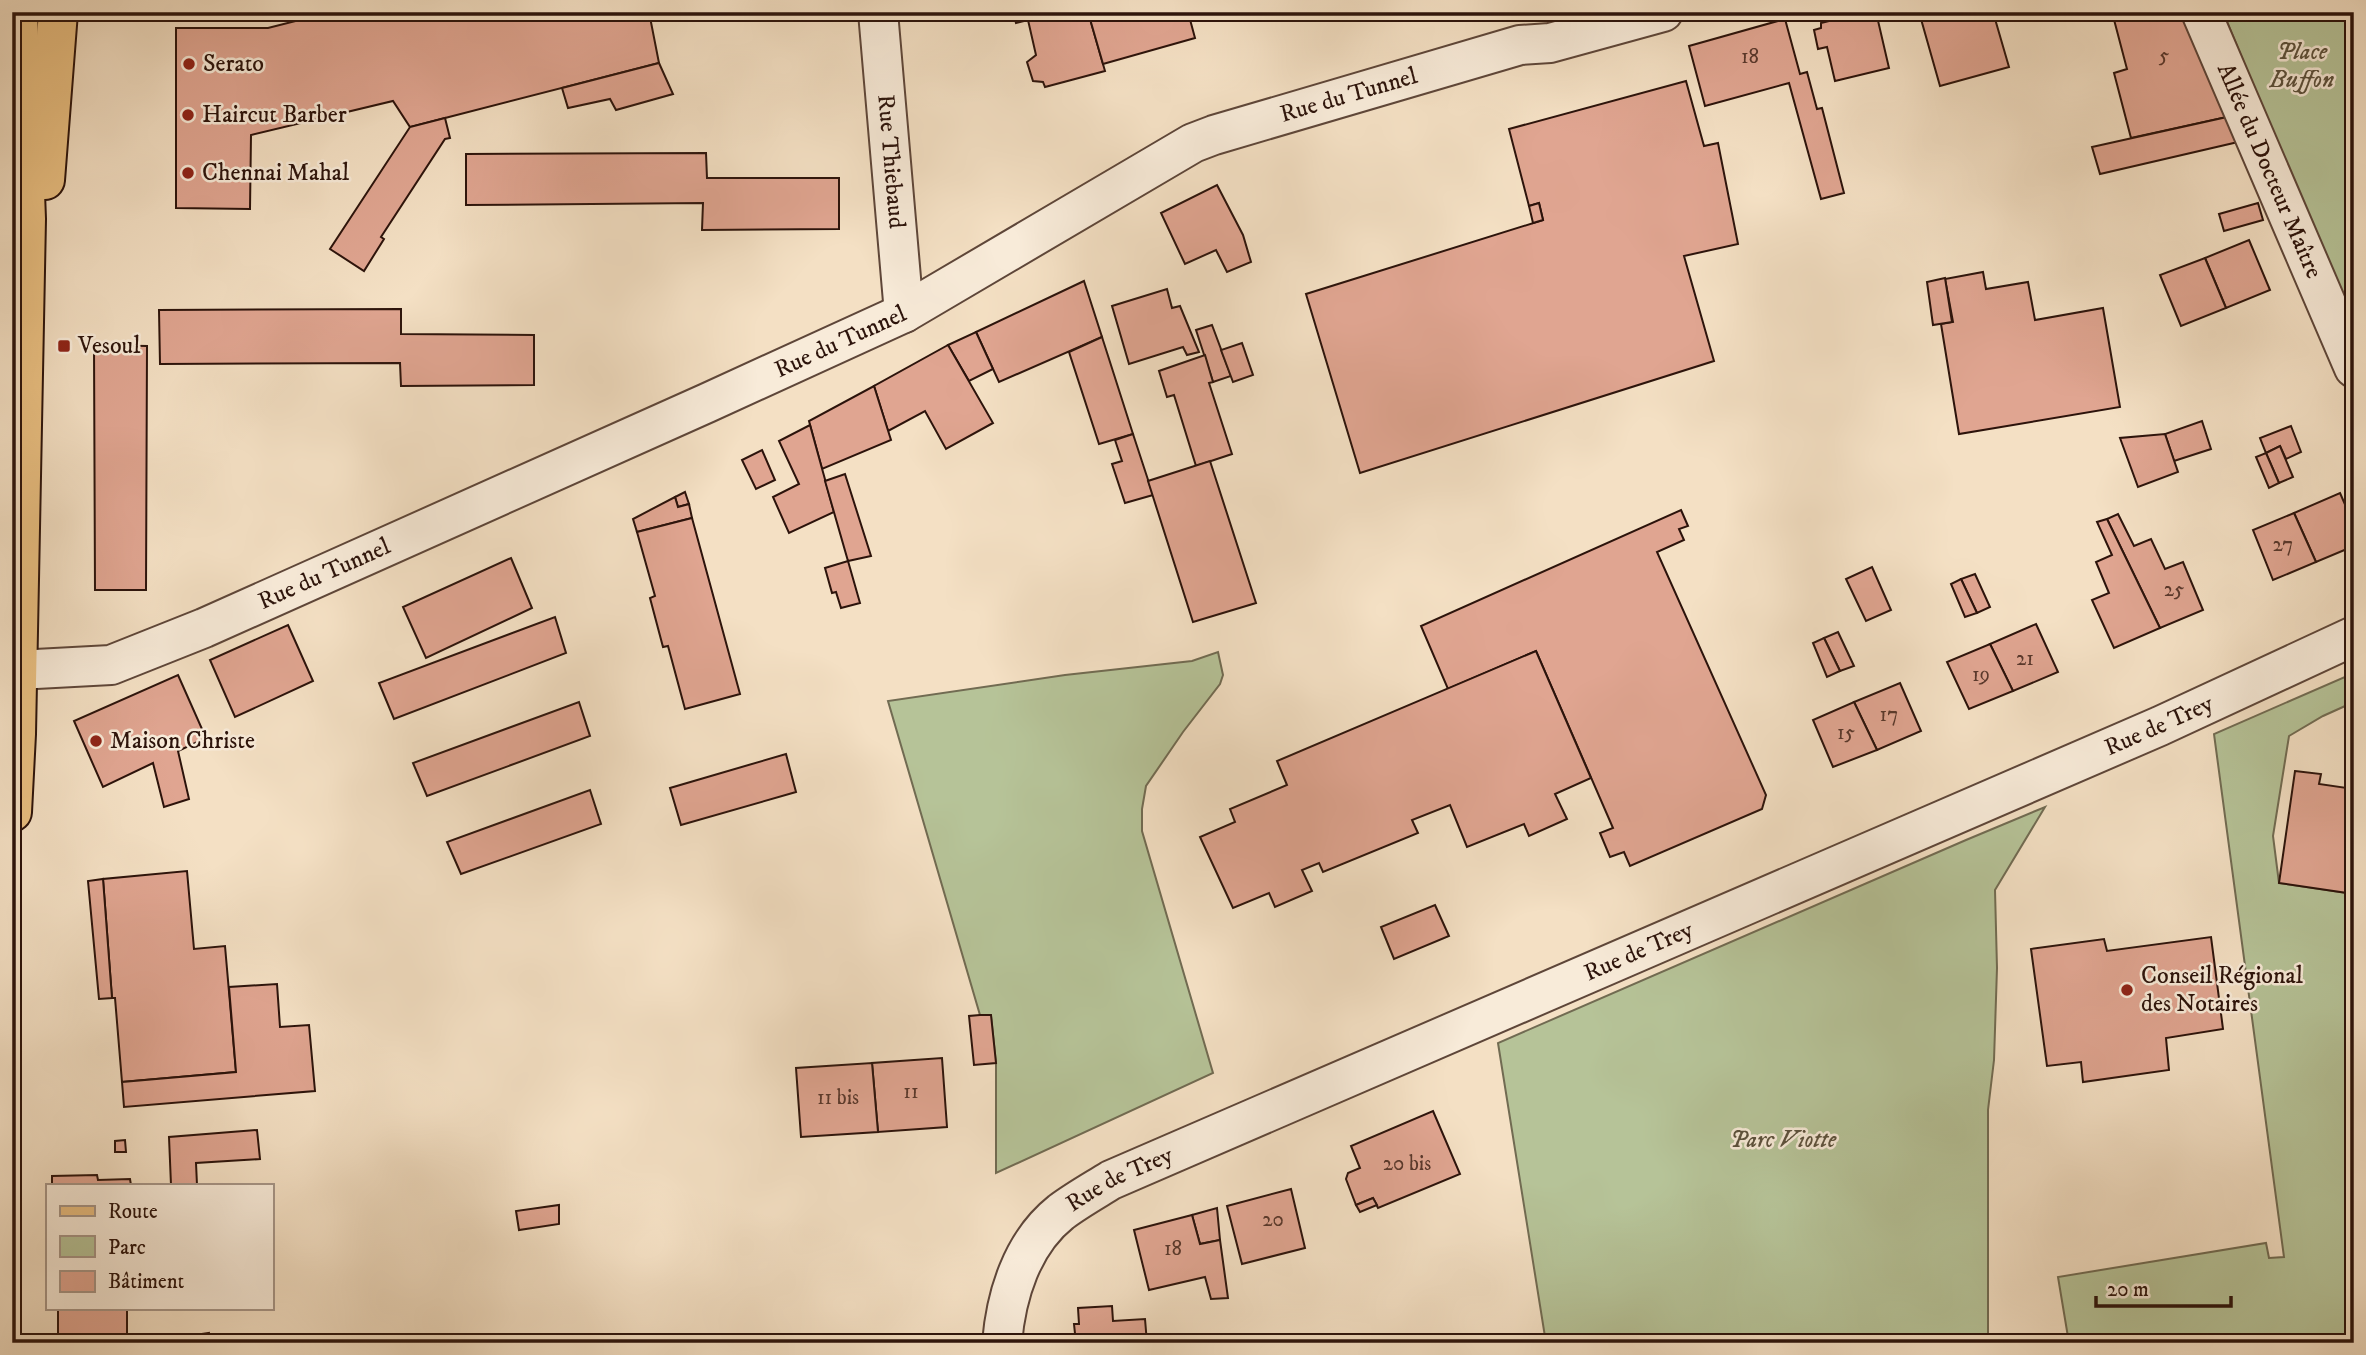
<svg xmlns="http://www.w3.org/2000/svg" width="2366" height="1355" viewBox="0 0 2366 1355" font-family="'IM FELL DW Pica',serif">
<style>
.green{fill:#b6c398;stroke:#716b52;stroke-width:2}
.building{fill:#e0a591;stroke:#2c130b;stroke-width:2}
.lines{fill:none;stroke-linecap:round;stroke-linejoin:round}
.minor-casing{stroke:#5e4639;stroke-width:42}
.major-casing{stroke:#2c130b;stroke-width:42}
.minor{stroke:#f8ebd9;stroke-width:38}
.major{stroke:#eac082;stroke-width:38}
.poi-dot{fill:#8f2418;stroke:#f8ebd9;stroke-width:2.5}
.labels{text-anchor:middle;dominant-baseline:central;stroke-width:5;stroke-linejoin:round;paint-order:stroke}
.number-label{font-size:21px;fill:#59382c}
.park-label{font-size:24px;font-style:italic;fill:#5c513c;stroke:#f8ebd9}
.poi-label{font-size:24px;fill:#2c130b;stroke:#f8ebd9;text-anchor:start}
.street-label{font-size:24px;fill:#2c130b;stroke:#f8ebd9}
</style>
<rect width="100%" height="100%" fill="#f4e0c4"/>
<filter id="stains"><feTurbulence type="fractalNoise" baseFrequency=".00286" numOctaves="4"/><feColorMatrix values="0 0 0 0 .2 0 0 0 0 .09 0 0 0 0 .02 0 0 0 .5 -.17"/></filter>
<radialGradient id="worn" r=".72"><stop offset=".6" stop-color="#630" stop-opacity="0"/><stop offset="1" stop-color="#630" stop-opacity=".3"/></radialGradient>
<g class="green">
<polygon points="2223,12 2354,12 2354,329"/>
<polygon points="1218,652 1223,675 1220,684 1183,732 1146,786 1142,809 1142,831 1213,1073 996,1173 996,1063 991,1016 980,1015 888,701 1065,675 1192,661"/>
<polygon points="2354,673 2354,702 2323,716 2289,736 2273,836 2279,883 2354,894 2354,1334 2332,1338 2332,1343 2069,1343 2058,1277 2266,1243 2269,1258 2284,1257 2214,734"/>
<polygon points="2045,807 1995,890 1997,968 1994,1060 1988,1110 1988,1343 1546,1343 1498,1043 1966,840"/>
</g>
<g class="building">
<polygon points="331,12 649,12 659,63 410,127 393,101 251,135 250,209 176,208 176,28 268,28"/>
<polygon points="1013,12 1088,12 1105,71 1045,87 1043,82 1033,81 1027,62 1036,55 1028,20 1016,23"/>
<polygon points="1088,12 1188,12 1195,38 1103,64"/>
<polygon points="1865,12 1876,12 1889,68 1835,81 1827,47 1818,49 1814,30 1821,28 1821,23"/>
<polygon points="1919,12 1993,12 2009,67 1940,86"/>
<polygon points="2112,12 2180,12 2198,46 2227,117 2131,138 2114,73 2127,69"/>
<polygon points="1785,19 1800,74 1807,72 1817,109 1822,108 1844,193 1821,199 1789,83 1705,106 1689,46"/>
<polygon points="659,63 673,94 616,110 610,99 568,108 562,88"/>
<polygon points="1686,81 1704,146 1718,143 1738,244 1684,256 1714,361 1360,473 1306,294 1543,220 1539,203 1529,206 1509,129"/>
<polygon points="2227,117 2238,142 2100,174 2092,147"/>
<polygon points="445,118 450,138 445,139 381,237 384,239 364,271 330,249 410,127"/>
<polygon points="706,153 707,178 839,178 839,229 702,230 703,203 466,205 466,154"/>
<polygon points="1217,185 1243,235 1251,262 1227,272 1216,250 1185,264 1161,213"/>
<polygon points="1539,203 1543,220 1533,223 1529,206"/>
<polygon points="2258,203 2263,220 2224,231 2219,214"/>
<polygon points="2249,240 2270,290 2226,308 2205,258"/>
<polygon points="2205,258 2226,308 2181,326 2160,275"/>
<polygon points="1983,272 1986,289 2028,282 2035,320 2103,308 2120,407 1959,434 1941,324 1953,322 1945,279"/>
<polygon points="1945,278 1952,322 1933,325 1927,282"/>
<polygon points="1084,281 1102,337 999,382 976,332"/>
<polygon points="1167,289 1172,308 1180,306 1199,352 1187,355 1183,347 1129,364 1112,306"/>
<polygon points="401,309 401,334 534,335 534,385 401,386 400,363 160,364 159,310"/>
<polygon points="1212,325 1231,376 1213,382 1196,330"/>
<polygon points="976,332 993,369 969,381 948,345"/>
<polygon points="1102,337 1133,434 1099,444 1069,352"/>
<polygon points="1242,343 1253,375 1233,382 1221,350"/>
<polygon points="94,345 147,346 146,590 95,590"/>
<polygon points="948,345 993,423 946,449 925,411 888,431 874,386"/>
<polygon points="1205,355 1213,382 1209,383 1232,454 1196,466 1174,395 1167,397 1159,371"/>
<polygon points="874,386 891,440 822,469 809,421"/>
<polygon points="2202,421 2211,449 2174,461 2165,434"/>
<polygon points="810,425 834,512 789,533 773,497 799,484 779,441"/>
<polygon points="2291,426 2301,452 2286,459 2280,446 2266,453 2260,438"/>
<polygon points="1133,434 1153,495 1125,503 1112,464 1122,461 1115,440"/>
<polygon points="2165,434 2178,472 2138,487 2120,438"/>
<polygon points="2280,446 2293,477 2279,483 2266,453"/>
<polygon points="762,450 775,480 756,489 742,460"/>
<polygon points="2266,453 2279,483 2269,488 2256,457"/>
<polygon points="1210,461 1256,603 1193,622 1148,481"/>
<polygon points="845,474 871,556 848,561 825,481"/>
<polygon points="685,492 689,504 678,507 675,497"/>
<polygon points="2340,493 2354,525 2354,546 2316,562 2294,513"/>
<polygon points="675,497 678,507 689,504 692,518 637,532 633,519"/>
<polygon points="1681,510 1688,526 1679,529 1684,540 1657,552 1766,795 1762,809 1630,866 1624,852 1610,857 1600,833 1613,828 1536,651 1448,689 1421,626"/>
<polygon points="2294,513 2316,562 2273,580 2253,530"/>
<polygon points="2118,514 2134,546 2151,539 2165,569 2183,562 2203,610 2160,628 2107,519"/>
<polygon points="692,518 740,694 685,709 668,646 663,647 650,598 655,596 637,532"/>
<polygon points="2107,519 2160,628 2114,648 2092,600 2109,593 2096,562 2112,555 2097,522"/>
<polygon points="511,558 532,608 426,658 403,607"/>
<polygon points="848,561 860,603 841,608 836,592 832,593 825,568"/>
<polygon points="1872,567 1891,610 1866,621 1846,579"/>
<polygon points="1975,574 1990,607 1977,613 1961,579"/>
<polygon points="1961,579 1977,613 1965,617 1951,584"/>
<polygon points="555,617 566,653 394,719 379,683"/>
<polygon points="2036,624 2058,672 2013,691 1990,644"/>
<polygon points="288,625 313,681 235,717 210,660"/>
<polygon points="1838,632 1854,666 1840,671 1824,638"/>
<polygon points="1824,638 1840,671 1827,677 1813,643"/>
<polygon points="1990,644 2013,691 1969,709 1947,662"/>
<polygon points="1536,651 1591,778 1555,794 1567,819 1529,836 1524,824 1467,847 1450,805 1412,820 1418,833 1323,872 1319,863 1302,870 1312,891 1275,907 1269,893 1233,908 1200,837 1235,822 1230,809 1287,785 1277,761"/>
<polygon points="178,675 206,738 178,751 189,799 164,807 153,763 103,787 74,721"/>
<polygon points="1900,683 1921,731 1877,750 1854,702"/>
<polygon points="579,702 590,736 427,796 413,763"/>
<polygon points="1854,702 1877,750 1833,767 1813,720"/>
<polygon points="786,754 796,792 681,825 670,788"/>
<polygon points="2295,771 2321,774 2319,784 2354,789 2354,894 2279,883"/>
<polygon points="590,790 601,824 461,874 447,842"/>
<polygon points="187,871 194,949 225,946 236,1072 122,1082 115,998 112,998 103,879"/>
<polygon points="103,879 112,998 99,999 88,881"/>
<polygon points="1435,905 1449,936 1394,959 1381,927"/>
<polygon points="2211,937 2223,1029 2166,1038 2169,1070 2083,1082 2081,1062 2047,1066 2031,949 2104,939 2107,951"/>
<polygon points="277,984 280,1027 309,1025 315,1091 124,1107 122,1082 236,1072 229,987"/>
<polygon points="980,1015 991,1015 996,1063 974,1065 969,1016"/>
<polygon points="942,1058 947,1127 878,1132 872,1063"/>
<polygon points="872,1063 878,1132 801,1137 796,1068"/>
<polygon points="1433,1111 1460,1174 1378,1208 1373,1198 1356,1205 1346,1179 1348,1173 1360,1168 1351,1146"/>
<polygon points="257,1130 260,1159 196,1163 197,1185 171,1185 169,1137"/>
<polygon points="125,1140 126,1152 115,1152 115,1141"/>
<polygon points="97,1175 98,1180 130,1179 131,1185 52,1185 52,1176"/>
<polygon points="1291,1189 1305,1248 1242,1264 1227,1206"/>
<polygon points="1373,1198 1377,1205 1360,1212 1356,1205"/>
<polygon points="559,1205 559,1224 519,1230 516,1211"/>
<polygon points="1217,1208 1220,1240 1200,1244 1192,1215"/>
<polygon points="1192,1215 1200,1244 1220,1240 1228,1298 1211,1299 1205,1277 1149,1290 1134,1230"/>
<polygon points="1112,1306 1113,1321 1145,1319 1147,1343 1076,1343 1074,1324 1079,1324 1078,1308"/>
<rect x="58" y="1308" width="69" height="35"/>
<polygon points="209,1333 211,1343 169,1343 168,1339"/>
</g>
<g class="lines">
<defs>
<g id="minor">
<path id="s1" d="M878,12l26,301"/>
<path id="s2" d="M2201,12l153,356"/>
<path id="s3" d="M17,670l94,-5 93,-37 503,-225 197,-90 289,-170 21,-8 306,-90 30,-2 113,-31"/>
<path id="s4" d="M1002,1343c4,-48 20,-100 59,-131 16,-12 34,-22 50,-32l1049,-454 194,-90"/>
</g>
<g id="major">
<polyline points="45,180 58,12"/>
<polyline points="12,812 16,734 26,219 18,12"/>
</g>
</defs>
<use href="#minor" class="minor-casing"/>
<use href="#major" class="major-casing"/>
<use href="#minor" class="minor"/>
<use href="#major" class="major"/>
</g>
<g class="poi-dot">
<circle cx="189" cy="64" r="7"/>
<circle cx="188" cy="115" r="7"/>
<circle cx="188" cy="173" r="7"/>
<rect x="57" y="339" width="14" height="14" rx="3.5"/>
<circle cx="96" cy="741" r="7"/>
<circle cx="2127" cy="990" r="7"/>
</g>
<g class="labels">
<g class="number-label">
<text x="2164" y="56">5</text>
<text x="1750" y="57">18</text>
<text x="2283" y="545">27</text>
<text x="2174" y="590">25</text>
<text x="2025" y="659">21</text>
<text x="1981" y="675">19</text>
<text x="1889" y="715">17</text>
<text x="1846" y="733">15</text>
<text x="911" y="1092">11</text>
<text x="838" y="1098">11 bis</text>
<text x="1407" y="1164">20 bis</text>
<text x="1273" y="1220">20</text>
<text x="1173" y="1249">18</text>
</g>
<g class="park-label">
<text x="2302" y="52">Place<tspan x="2302" dy="28">Buffon</tspan></text>
<text x="1783" y="1140">Parc Viotte</text>
</g>
<g class="poi-label">
<text x="203" y="64">Serato</text>
<text x="202" y="115">Haircut Barber</text>
<text x="202" y="173">Chennai Mahal</text>
<text x="78" y="346">Vesoul</text>
<text x="110" y="741">Maison Christe</text>
<text x="2141" y="976">Conseil Régional<tspan x="2141" dy="28">des Notaires</tspan></text>
</g>
<g class="street-label">
<text stroke="none"><textPath href="#s3" startOffset="1460">Rue du Tunnel</textPath></text>
<text stroke="none"><textPath href="#s1" startOffset="150">Rue Thiebaud</textPath></text>
<text stroke="none"><textPath href="#s2" startOffset="173">Allée du Docteur Maître</textPath></text>
<text stroke="none"><textPath href="#s3" startOffset="892">Rue du Tunnel</textPath></text>
<text stroke="none"><textPath href="#s3" startOffset="326">Rue du Tunnel</textPath></text>
<text stroke="none"><textPath href="#s4" startOffset="1349">Rue de Trey</textPath></text>
<text stroke="none"><textPath href="#s4" startOffset="782">Rue de Trey</textPath></text>
<text stroke="none"><textPath href="#s4" startOffset="215">Rue de Trey</textPath></text>
</g>
</g>
<rect width="2366" height="1355" fill="none" stroke="#f4e0c4" stroke-width="42"/>
<rect x="14" y="14" width="2338" height="1327" fill="none" stroke="#2c130b" stroke-width="3.5"/>
<rect x="21" y="21" width="2324" height="1313" fill="none" stroke="#2c130b" stroke-width="2"/>
<rect x="46" y="1184" width="228" height="126" fill="#f8ebd9" stroke="#a69587" stroke-width="2"/>
<rect x="60" y="1206" width="35" height="10" fill="#eac082" stroke="#a69587" stroke-width="2"/>
<text x="108" y="1218" font-size="21" fill="#2c130b">Route</text>
<rect x="60" y="1236" width="35" height="21" fill="#b6c398" stroke="#a69587" stroke-width="2"/>
<text x="108" y="1254" font-size="21" fill="#2c130b">Parc</text>
<rect x="60" y="1271" width="35" height="21" fill="#e0a591" stroke="#a69587" stroke-width="2"/>
<text x="108" y="1288" font-size="21" fill="#2c130b">Bâtiment</text>
<path d="M2096 1296v10h135v-10" fill="none" stroke="#2c130b" stroke-width="3.5"/>
<text x="2107" y="1296" font-size="21" fill="#2c130b" stroke="#f8ebd9" stroke-width="5" paint-order="stroke">20 m</text>
<rect width="100%" height="100%" filter="url(#stains)"/>
<rect width="100%" height="100%" fill="url(#worn)"/>
</svg>
